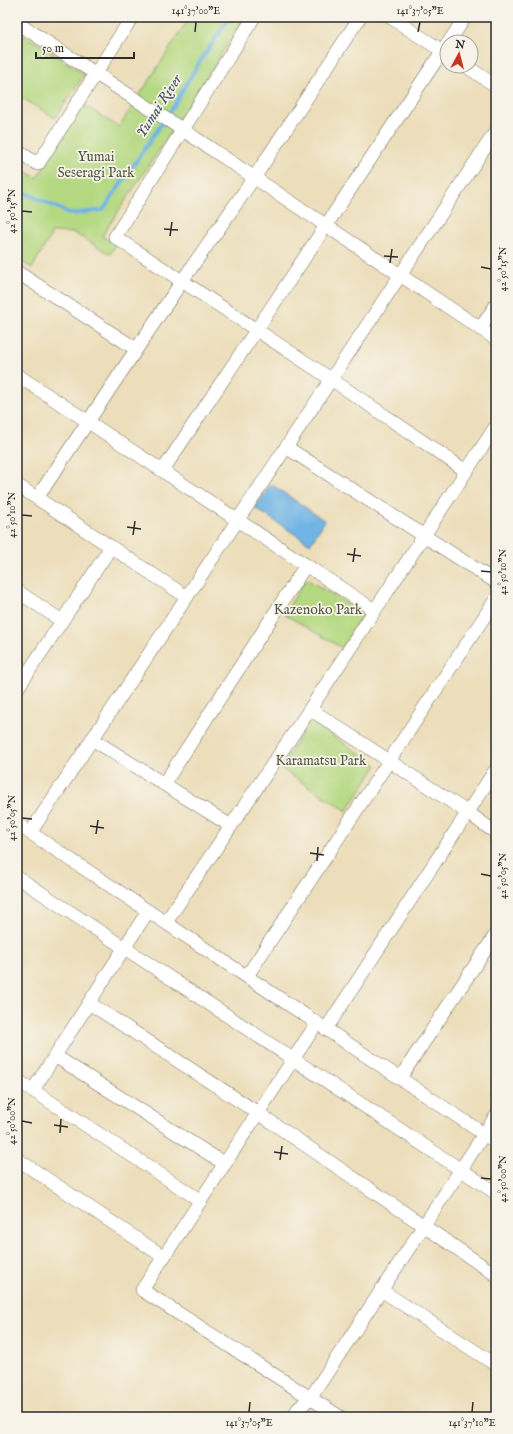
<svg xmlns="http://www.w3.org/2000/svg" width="513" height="1434" viewBox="0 0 513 1434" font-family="'IM FELL English',serif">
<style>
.green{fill:#b5d982;stroke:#708256}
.water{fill:#6fb4e5;stroke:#4d7088}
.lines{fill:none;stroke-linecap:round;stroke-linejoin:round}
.stream{stroke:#6fb4e5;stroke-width:4}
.minor-casing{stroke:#6f6a5d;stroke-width:14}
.minor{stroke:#fff;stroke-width:13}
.ticks{fill:none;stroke:#2b2b2b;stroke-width:1.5}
.labels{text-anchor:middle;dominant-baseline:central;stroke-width:3.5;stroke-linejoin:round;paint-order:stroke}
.park-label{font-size:14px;fill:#4e5641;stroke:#f7f3e8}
.water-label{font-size:15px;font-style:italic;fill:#3f5463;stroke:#f7f3e8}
.neatline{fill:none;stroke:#2b2b2b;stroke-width:1.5}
.ticks-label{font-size:10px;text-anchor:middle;fill:#2b2b2b}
</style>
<rect width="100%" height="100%" fill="#f7f3e8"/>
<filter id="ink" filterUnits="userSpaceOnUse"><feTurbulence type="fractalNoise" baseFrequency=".025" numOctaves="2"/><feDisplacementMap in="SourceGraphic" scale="8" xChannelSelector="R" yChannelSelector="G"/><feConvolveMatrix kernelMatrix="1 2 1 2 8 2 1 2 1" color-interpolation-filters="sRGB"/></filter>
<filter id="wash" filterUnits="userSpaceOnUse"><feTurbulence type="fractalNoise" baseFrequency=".012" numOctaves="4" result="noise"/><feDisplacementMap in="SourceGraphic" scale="16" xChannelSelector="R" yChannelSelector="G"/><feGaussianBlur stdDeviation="0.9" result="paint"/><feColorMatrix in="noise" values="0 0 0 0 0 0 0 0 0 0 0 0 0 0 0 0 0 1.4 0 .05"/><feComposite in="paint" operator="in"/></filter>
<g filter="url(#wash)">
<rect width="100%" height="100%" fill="#ecdeba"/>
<g class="green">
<polygon points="190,17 245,17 181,117 102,236 116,245 110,254 74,233 53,232 32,268 17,259 17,166 37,178 82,104 119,127"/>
<polygon points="24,35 85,74 55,118 17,95 17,46"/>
<polygon points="306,579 363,613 342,648 284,614"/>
<polygon points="310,721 377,765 347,811 280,768"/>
</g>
<polygon class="water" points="271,484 325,521 310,544 255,508"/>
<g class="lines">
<polyline class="stream" points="17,189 71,214 103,210 175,104 195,69 230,17"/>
</g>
</g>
<g filter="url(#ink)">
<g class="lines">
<defs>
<g id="minor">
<polyline points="254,17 115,237 331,379 466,471"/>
<polyline points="390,17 447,54"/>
<polyline points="17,23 177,126 496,339"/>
<polyline points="449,42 465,17"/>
<polyline points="466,66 496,86"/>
<polyline points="17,151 38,164 132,17"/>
<polyline points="17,272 136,349"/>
<polyline points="480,329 496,305"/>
<polyline points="17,375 374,610"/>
<polyline points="286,447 496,582"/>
<polyline points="163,470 447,44"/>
<polyline points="17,485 187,597"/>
<polyline points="37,498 182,281 254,178 360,17"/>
<polyline points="17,591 62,621"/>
<polyline points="17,689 111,547"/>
<polyline points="310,709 467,812 496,833"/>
<polyline points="92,739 231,826"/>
<polyline points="164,784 306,565"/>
<polyline points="17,824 496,1142"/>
<polyline points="30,833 496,131"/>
<polyline points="17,877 496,1193"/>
<polyline points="166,922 310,709 496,426"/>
<polyline points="247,976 496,599"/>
<polyline points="89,1003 258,1113 496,1275"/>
<polyline points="317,1023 142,1290 340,1417"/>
<polyline points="326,1029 496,769"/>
<polyline points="55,1056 225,1164"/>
<polyline points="400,1078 496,934"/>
<polyline points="17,1080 201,1201"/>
<polyline points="33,1090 148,911"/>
<polyline points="17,1159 164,1257"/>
<polyline points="381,1290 496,1365"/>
<polyline points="293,1417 298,1409 311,1397 496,1116"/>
</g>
</defs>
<use href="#minor" class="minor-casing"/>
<use href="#minor" class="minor"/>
</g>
</g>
<path class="ticks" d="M195,32l1,-10M418,32l2,-10M22,211l10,1M164,229l14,1M170,236l2,-14M384,256l14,1M390,263l2,-14M481,267l10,2M22,515l10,1M127,527l14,2M133,535l2,-14M347,554l14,2M353,562l2,-14M481,571l10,1M22,818l10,1M90,826l14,2M96,834l2,-14M310,853l14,2M317,861l1,-14M481,874l10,2M22,1121l10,2M54,1125l14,2M60,1133l1,-14M274,1152l14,2M280,1160l2,-14M481,1178l10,1M249,1412l1,-10M472,1412l1,-10"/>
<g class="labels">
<g class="park-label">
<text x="96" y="157">Yumai<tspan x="96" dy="16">Seseragi Park</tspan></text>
<text x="318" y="610">Kazenoko Park</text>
<text x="321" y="761">Karamatsu Park</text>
</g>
<g class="water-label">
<text transform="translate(159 106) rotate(-57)">Yumai River</text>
</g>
</g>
<rect width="513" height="1434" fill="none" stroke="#f7f3e8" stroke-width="44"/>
<g transform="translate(459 54) rotate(7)"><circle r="19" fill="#f7f3e8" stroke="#a5a39c"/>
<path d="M0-3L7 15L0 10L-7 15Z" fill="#c8321e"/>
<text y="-6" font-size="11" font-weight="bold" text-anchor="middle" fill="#2b2b2b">N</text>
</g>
<path d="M36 52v6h98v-6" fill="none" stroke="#2b2b2b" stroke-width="2"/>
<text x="42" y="52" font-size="12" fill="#2b2b2b" stroke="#f7f3e8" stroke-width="3" paint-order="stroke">50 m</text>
<rect x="22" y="22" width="469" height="1390" class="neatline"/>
<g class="ticks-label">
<text x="196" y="14">141°37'00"E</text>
<text x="420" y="14">141°37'05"E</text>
<text transform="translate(11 211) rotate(-90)" y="4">42°50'15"N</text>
<text transform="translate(502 269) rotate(-90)" y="4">42°50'15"N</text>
<text transform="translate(11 515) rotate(-90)" y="4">42°50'10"N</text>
<text transform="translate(502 572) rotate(-90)" y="4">42°50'10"N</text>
<text transform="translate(11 818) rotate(-90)" y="4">42°50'05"N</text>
<text transform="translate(502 876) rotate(-90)" y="4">42°50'05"N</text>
<text transform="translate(11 1121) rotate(-90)" y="4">42°50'00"N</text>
<text transform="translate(502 1179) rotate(-90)" y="4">42°50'00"N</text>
<text x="249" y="1426">141°37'05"E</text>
<text x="472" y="1426">141°37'10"E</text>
</g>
</svg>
